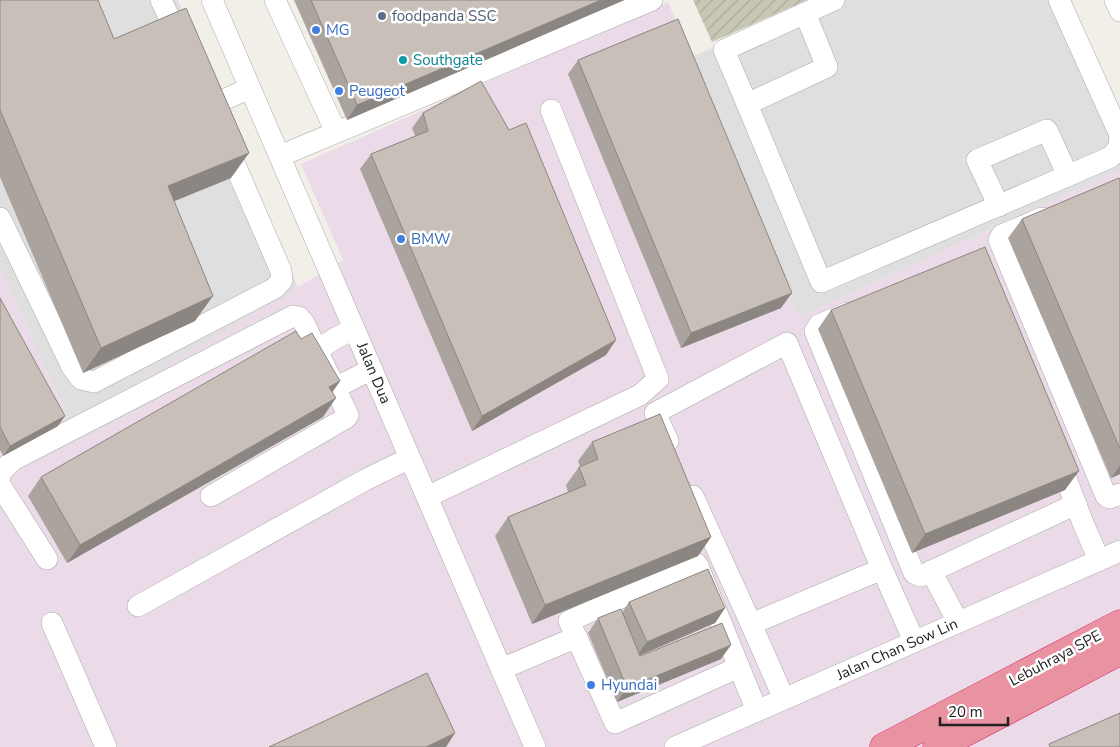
<svg xmlns="http://www.w3.org/2000/svg" width="1120" height="747" viewBox="0 0 1120 747" font-family="'Nunito Sans',sans-serif">
<style>
.residential{fill:#e0dfdf}
.industrial{fill:#ebdbe8}
.construction{fill:url(#construction-furrows)}
.lines{fill:none;stroke-linecap:round;stroke-linejoin:round}
.minor-casing{stroke:#a9a9a9;stroke-width:22}
.highway-casing{stroke:#dc2a67;stroke-width:29}
.minor{stroke:#fff;stroke-width:21}
.highway{stroke:#e892a2;stroke-width:28}
.wall{fill:#aba49e}
.shaded-wall{fill:#8b8681}
.building{fill:#c7bfb8;stroke:#8b8681}
.service-dot{fill:#5c6f8a;stroke:#fff;stroke-width:2}
.shop-dot{fill:#3f7fe0;stroke:#fff;stroke-width:2}
.culture-dot{fill:#0f9aa8;stroke:#fff;stroke-width:2}
.labels{text-anchor:middle;dominant-baseline:central;stroke-width:5;stroke-linejoin:round;paint-order:stroke}
.service-label{font-size:15px;fill:#4e5e75;stroke:#fff;text-anchor:start}
.shop-label{font-size:15px;fill:#366cbe;stroke:#fff;text-anchor:start}
.culture-label{font-size:15px;fill:#0d838f;stroke:#fff;text-anchor:start}
.street-label{font-size:15px;fill:#222;stroke:#fff}
</style>
<defs>
<pattern id="construction-furrows" width="10" height="10" patternUnits="userSpaceOnUse" patternTransform="scale(1.25)"><rect width="10" height="10" fill="#c7c7b4"/><path d="M-1 1l2-2M0 10L10 0M9 11l2-2" fill="none" stroke="#abab9a"/></pattern>
</defs>
<rect width="100%" height="100%" fill="#f2efe9"/>
<g class="residential">
<polygon points="0,0 178,0 298,288 70,423 0,267"/>
<polygon points="818,0 1068,0 1120,119 1120,170 800,317 692,57"/>
</g>
<polygon class="industrial" points="668,2 800,317 1120,170 1120,747 0,747 0,267 70,423 343,260 301,164"/>
<polygon class="construction" points="693,0 807,0 712,42"/>
<g class="lines">
<defs>
<g id="minor">
<polyline points="161,0 180,41"/>
<polyline points="212,0 535,747"/>
<polyline points="275,0 336,132"/>
<polyline points="834,0 724,50 747,104 821,282 1111,157 1119,147 1120,135 1059,0"/>
<polyline points="1115,0 1120,11"/>
<polyline points="747,104 827,67 805,13"/>
<polyline points="210,106 250,88"/>
<polyline points="280,156 652,0"/>
<polyline points="999,206 977,160 1047,130 1068,176"/>
<polyline points="0,218 72,367 81,379 94,382 275,288 282,280 281,271 226,144"/>
<polyline points="1042,218 1002,235 999,240 1106,496 1110,498 1120,494"/>
<polyline points="847,313 819,325 815,331 914,573 921,576 1076,504"/>
<polyline points="317,350 336,338 354,329"/>
<polyline points="335,388 372,369"/>
<polyline points="668,441 655,413 787,343 882,569 914,641"/>
<polyline points="1059,460 1083,523 1099,560"/>
<polyline points="0,477 0,473 13,460 293,316 299,317 304,323 348,415 346,418 211,496"/>
<polyline points="0,485 47,559"/>
<polyline points="693,496 751,624 784,699"/>
<polyline points="427,497 640,395 658,379 551,110"/>
<polyline points="931,571 958,622"/>
<polyline points="138,606 365,480 410,458"/>
<polyline points="52,623 106,747"/>
<polyline points="751,624 882,569"/>
<polyline points="739,667 615,723 569,621 697,564 739,667 757,711"/>
<polyline points="501,669 577,637"/>
<polyline points="675,747 1120,551"/>
</g>
<g id="highway">
<polyline points="884,747 1120,624"/>
<polyline points="937,747 1120,651"/>
</g>
</defs>
<use href="#minor" class="minor-casing"/>
<use href="#highway" class="highway-casing"/>
<use href="#minor" class="minor"/>
<use href="#highway" class="highway"/>
</g>
<g class="wall">
<polygon points="0,0 114,39 231,178 174,201 195,321 83,373 0,177"/>
<polygon points="294,0 624,0 347,120"/>
<polygon points="578,60 781,308 681,348 568,74"/>
<polygon points="423,113 606,355 472,431 360,169 371,154 415,136 412,128"/>
<polygon points="1120,180 1120,474 1111,478 1008,238 1022,219"/>
<polygon points="0,298 58,426 3,456 0,450"/>
<polygon points="831,310 1065,490 912,553 818,329"/>
<polygon points="301,339 340,381 332,392 323,417 67,563 28,496 41,477"/>
<polygon points="592,442 711,537 698,556 532,624 495,536 508,517 568,492 566,485 579,467 580,466 578,461"/>
<polygon points="629,602 725,608 715,623 640,655 640,656 721,659 617,702 588,633 598,618 622,613"/>
</g>
<g class="shaded-wall">
<polygon points="601,0 624,0 347,120 357,105"/>
<polygon points="249,153 231,178 150,211 168,186"/>
<polygon points="792,293 781,308 681,348 691,333"/>
<polygon points="213,296 195,321 83,373 101,348"/>
<polygon points="616,340 606,355 472,431 482,416"/>
<polygon points="340,381 327,400 329,387"/>
<polygon points="336,398 323,417 67,563 80,545"/>
<polygon points="65,416 58,426 3,456 10,446"/>
<polygon points="1120,466 1120,474 1111,478"/>
<polygon points="1079,471 1065,490 912,553 925,534"/>
<polygon points="711,537 698,556 532,624 545,605"/>
<polygon points="725,608 715,623 636,657 647,642"/>
<polygon points="731,645 721,659 617,702 627,688"/>
<polygon points="455,733 446,747 426,747"/>
</g>
<g class="building">
<polygon points="0,0 98,0 114,39 186,8 249,153 168,186 213,296 101,348 0,110"/>
<polygon points="311,0 601,0 357,105"/>
<polygon points="678,19 792,293 691,333 578,60"/>
<polygon points="481,81 509,130 526,123 616,340 482,416 371,154 428,131 423,113"/>
<polygon points="1119,178 1120,180 1120,449 1022,219"/>
<polygon points="985,247 1079,471 925,534 831,310"/>
<polygon points="0,298 65,416 10,446 0,427"/>
<polygon points="296,331 301,339 312,333 340,381 329,387 336,398 80,545 41,477"/>
<polygon points="660,414 711,537 545,605 508,517 586,485 579,467 598,459 592,442"/>
<polygon points="708,569 725,608 647,642 629,602"/>
<polygon points="621,609 640,656 722,623 731,645 627,688 598,618"/>
<polygon points="427,673 455,733 426,747 269,747"/>
<polygon points="1120,713 1120,747 1050,747 1049,744"/>
</g>
<circle class="service-dot" cx="382" cy="16" r="5"/>
<g class="shop-dot">
<circle cx="316" cy="30" r="5"/>
<circle cx="339" cy="91" r="5"/>
<circle cx="401" cy="239" r="5"/>
<circle cx="591" cy="685" r="5"/>
</g>
<circle class="culture-dot" cx="403" cy="60" r="5"/>
<g class="labels">
<g class="service-label">
<text x="392" y="16">foodpanda SSC</text>
</g>
<g class="shop-label">
<text x="326" y="30">MG</text>
<text x="349" y="91">Peugeot</text>
<text x="411" y="239">BMW</text>
<text x="601" y="685">Hyundai</text>
</g>
<g class="culture-label">
<text x="413" y="60">Southgate</text>
</g>
<g class="street-label">
<text transform="translate(374 373) rotate(67)">Jalan Dua</text>
<text transform="translate(897 649) rotate(-24)">Jalan Chan Sow Lin</text>
<text transform="translate(1055 658) rotate(-28)">Lebuhraya SPE</text>
</g>
</g>
<path d="M940 717v8h68v-8" fill="none" stroke="#222222" stroke-width="2.5"/>
<text x="948" y="717" font-size="15" fill="#222222" stroke="#ffffff" stroke-width="4" paint-order="stroke">20 m</text>
</svg>
